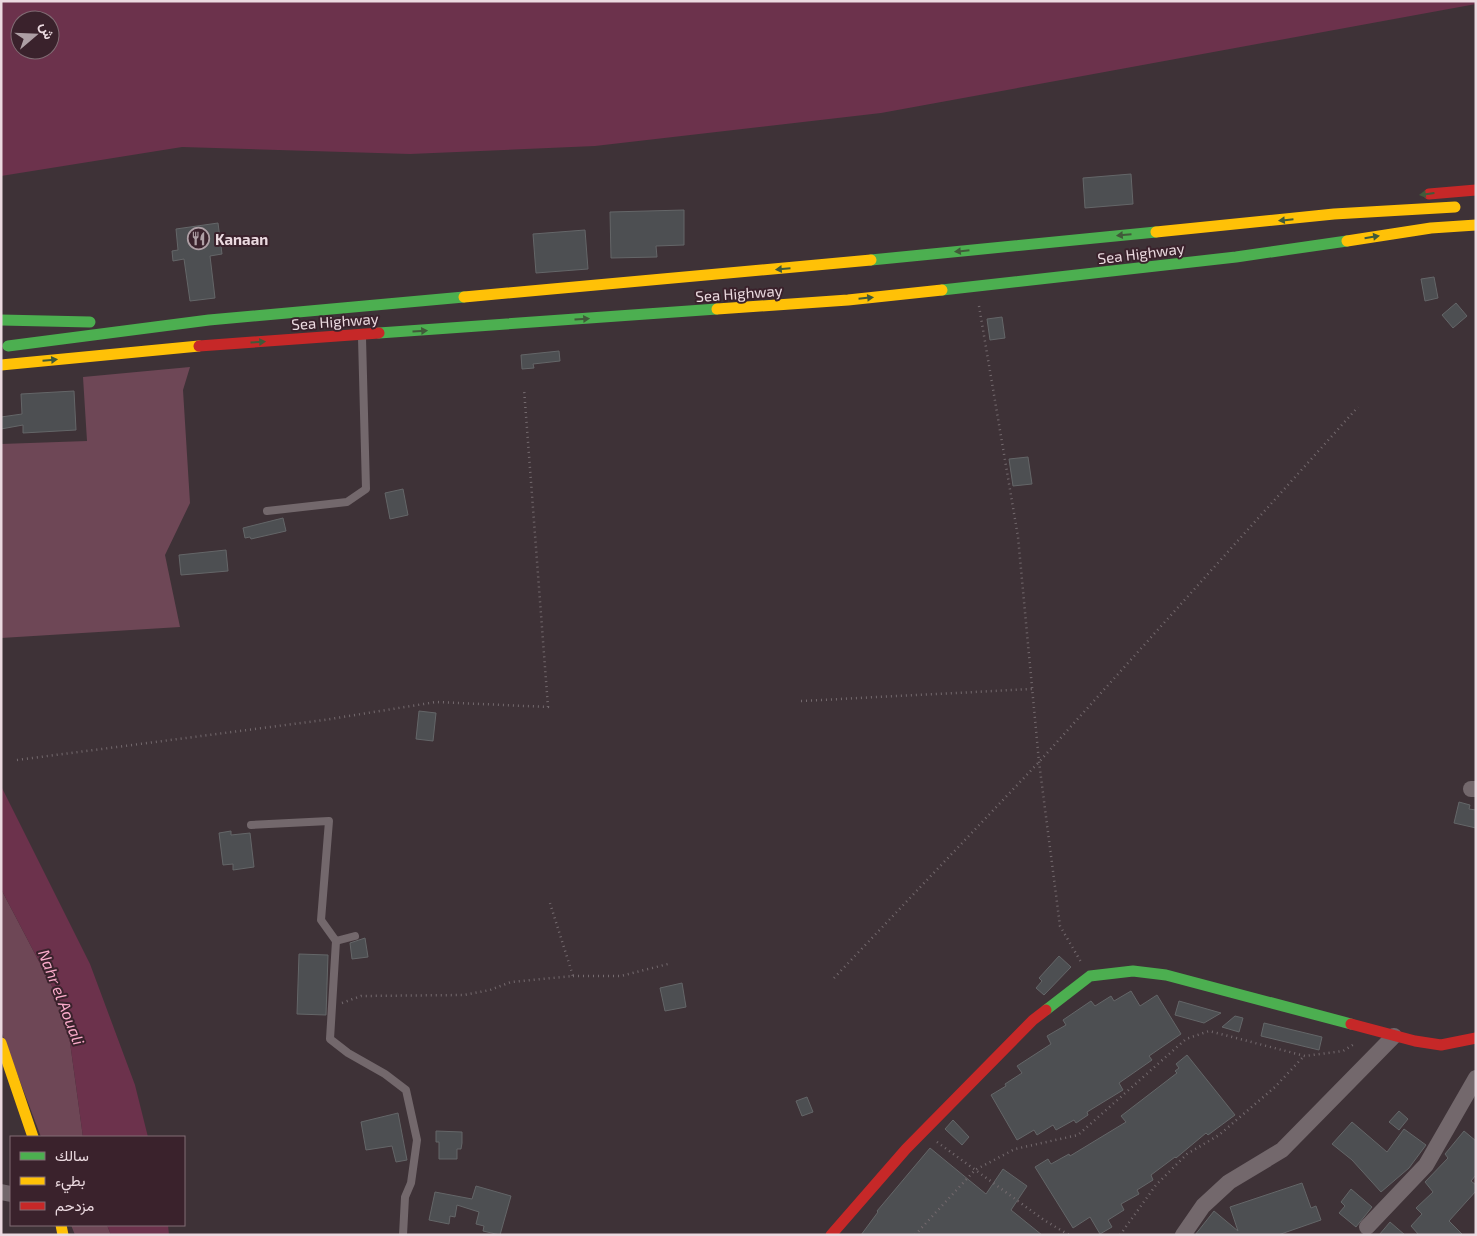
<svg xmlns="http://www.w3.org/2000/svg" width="1477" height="1236" viewBox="0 0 1477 1236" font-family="'Exo 2',Vazirmatn,sans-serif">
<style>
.green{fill:#6e4756}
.water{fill:#6c324c;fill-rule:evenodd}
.building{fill:#4d4f52;stroke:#646668}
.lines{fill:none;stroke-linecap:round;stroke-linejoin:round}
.path{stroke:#746a6e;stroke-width:2.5;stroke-dasharray:1 4;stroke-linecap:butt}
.lane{stroke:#73686c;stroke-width:8}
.street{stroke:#73686c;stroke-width:16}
.fast{stroke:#4caf50;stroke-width:11}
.slow{stroke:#ffc107;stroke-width:11}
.jam{stroke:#c62828;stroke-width:11}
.oneway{fill:#415a3a}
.labels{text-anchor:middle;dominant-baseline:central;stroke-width:4;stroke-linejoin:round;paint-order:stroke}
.poi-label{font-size:15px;font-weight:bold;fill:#ebdae0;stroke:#3a222c;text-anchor:start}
.street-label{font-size:15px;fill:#ebdae0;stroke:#3a222c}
.water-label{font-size:16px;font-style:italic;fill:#faabca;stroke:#3a222c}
</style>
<rect width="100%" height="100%" fill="#3e3237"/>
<g class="green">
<polygon points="190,367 183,390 190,503 165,555 180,627 1,638 1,444 87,441 83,377"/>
<polygon points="1,889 66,1013 83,1137 41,1137 1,1031"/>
<polygon points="71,1225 107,1225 111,1235 75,1235"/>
</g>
<g class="water">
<path d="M1,1h1475v3l-595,109 -286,33 -185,8 -228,-7 -181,29zM20,20h30v30h-30z"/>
<polygon points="1,786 90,964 135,1085 148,1137 83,1137 66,1013 1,889"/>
<polygon points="107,1225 168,1225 169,1235 111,1235"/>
</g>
<g class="building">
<polygon points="1131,174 1133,204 1085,208 1083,178"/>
<polygon points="684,210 684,245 656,246 657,257 611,258 610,212"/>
<polygon points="218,223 222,254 210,256 215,298 190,301 184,259 173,261 172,251 178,250 176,229"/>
<polygon points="585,230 588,269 536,273 533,234"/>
<polygon points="1434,277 1438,298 1425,301 1421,279"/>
<polygon points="1456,303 1467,316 1453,328 1442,315"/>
<polygon points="1002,317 1005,338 990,340 987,319"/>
<polygon points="559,351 560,361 533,364 534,368 522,369 521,355"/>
<polygon points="74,391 76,430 23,433 23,425 1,429 1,417 22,414 21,394"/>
<polygon points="1028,457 1032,484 1013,486 1009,459"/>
<polygon points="403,489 408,515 390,519 385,493"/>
<polygon points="283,518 286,531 251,539 250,537 245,538 243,528"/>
<polygon points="226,550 228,571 181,575 179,555"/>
<polygon points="419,711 436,713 433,741 416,739"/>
<polygon points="1459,802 1470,805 1469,809 1476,810 1476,828 1454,823"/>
<polygon points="231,831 231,835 250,833 254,867 233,870 233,864 223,865 219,833"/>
<polygon points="365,938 368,957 352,959 350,943"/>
<polygon points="299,954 328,955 326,1015 297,1014"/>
<polygon points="1059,956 1071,967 1044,995 1036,988 1042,981 1039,978"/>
<polygon points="682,983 686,1007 665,1011 660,988"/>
<polygon points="1131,991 1140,1006 1157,995 1181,1034 1149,1056 1152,1060 1119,1083 1123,1090 1087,1112 1088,1115 1076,1123 1074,1120 1056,1130 1053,1125 1037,1135 1034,1130 1017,1140 991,1095 1006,1086 1005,1084 1022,1073 1017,1066 1051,1044 1047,1036 1066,1025 1063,1020 1091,1001 1095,1006 1111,996 1114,1001"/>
<polygon points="1179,1001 1221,1013 1204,1023 1175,1015"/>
<polygon points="1235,1016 1243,1018 1239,1032 1222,1027"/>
<polygon points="1264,1023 1322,1037 1319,1050 1261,1036"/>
<polygon points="1187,1055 1235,1115 1208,1135 1206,1133 1176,1158 1175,1157 1151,1175 1153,1180 1137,1190 1139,1194 1121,1204 1124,1210 1108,1220 1112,1227 1100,1234 1090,1217 1073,1228 1035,1167 1048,1159 1051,1164 1069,1154 1070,1156 1126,1122 1121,1116 1177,1073 1175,1071 1179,1068 1176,1064"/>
<polygon points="807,1097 813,1112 802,1116 796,1101"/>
<polygon points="1399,1111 1408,1119 1399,1130 1389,1122"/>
<polygon points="398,1113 407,1160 396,1162 392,1146 366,1150 361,1122"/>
<polygon points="953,1120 969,1137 962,1145 945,1129"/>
<polygon points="1352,1122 1387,1152 1404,1129 1426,1145 1409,1168 1381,1192 1352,1160 1332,1144"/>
<polygon points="436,1131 462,1132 462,1143 461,1149 457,1149 457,1159 439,1159 439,1142 436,1142"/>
<polygon points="1464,1131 1476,1141 1476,1175 1471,1181 1476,1185 1476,1191 1449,1221 1463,1235 1419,1235 1411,1226 1422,1214 1416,1208 1433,1192 1425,1182 1448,1158 1445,1154"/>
<polygon points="930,1148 986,1194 1003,1169 1027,1186 1011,1210 1042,1235 861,1235 878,1212 877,1211"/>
<polygon points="1302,1183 1311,1208 1316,1206 1321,1220 1278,1235 1195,1235 1214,1211 1238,1231 1230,1207"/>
<polygon points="476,1186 511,1196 500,1235 483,1231 484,1226 476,1224 479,1212 457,1205 455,1217 450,1216 449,1224 429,1220 435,1192 472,1199"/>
<polygon points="1351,1189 1372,1207 1356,1227 1339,1213 1345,1206 1341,1202"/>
<polygon points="1390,1222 1405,1235 1379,1235"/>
</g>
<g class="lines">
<g class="path">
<polyline points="979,306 1018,537 1039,762 1060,926 1081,962"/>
<polyline points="801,701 1032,689"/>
<polyline points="17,760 324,720 436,702 548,707 524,389"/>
<polyline points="573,976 621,976 668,964"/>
<polyline points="834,978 1039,762 1358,407"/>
<polyline points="342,1003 361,996 464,995 490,990 511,982 573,976 549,900"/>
<polyline points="937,1142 1044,1220 1069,1235"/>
<polyline points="915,1235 975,1170 1015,1149 1078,1135 1186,1039 1209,1031 1305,1056 1343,1051 1356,1043"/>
<polyline points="1120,1235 1156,1185 1187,1154 1219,1135 1275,1087 1304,1056"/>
</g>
<g class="lane">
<polyline points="267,511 347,502 366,489 362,338"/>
<polyline points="251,825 329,821 321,920 336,941 355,936"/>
<polyline points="336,941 330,1039 348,1053 385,1074 406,1090 417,1140 411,1183 405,1197 403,1235"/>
</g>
<g class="street">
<polyline points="1471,789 1476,789"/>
<polyline points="1,1192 11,1194"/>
<polyline points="1367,1227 1426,1165 1476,1078"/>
<polyline points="1183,1235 1203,1206 1229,1182 1282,1150 1394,1036"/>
</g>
<g class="fast">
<polyline points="871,260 1156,232"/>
<polyline points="942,290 1236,257 1347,241"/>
<polyline points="1,320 90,322"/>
<polyline points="379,333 717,309"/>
<polyline points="8,346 209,320 464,297"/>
<polyline points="1046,1010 1090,976 1133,971 1166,975 1351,1024"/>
</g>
<g class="slow">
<polyline points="1156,232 1334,214 1455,207"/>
<polyline points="1347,241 1431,228 1476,225"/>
<polyline points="464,297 871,260"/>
<polyline points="717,309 848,300 942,290"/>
<polyline points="1,365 199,346"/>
<polyline points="1,1043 33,1137"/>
<polyline points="61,1225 63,1235"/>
</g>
<g class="jam">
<polyline points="1429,194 1476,190"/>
<polyline points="199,346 379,333"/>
<polyline points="1351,1024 1415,1041 1441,1045 1476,1038"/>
<polyline points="831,1235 906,1149 1033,1020 1046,1010"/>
</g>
</g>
<defs><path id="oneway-solid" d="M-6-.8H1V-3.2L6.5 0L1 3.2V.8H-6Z" transform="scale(1.25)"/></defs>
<g class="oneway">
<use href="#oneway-solid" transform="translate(1427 194) rotate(173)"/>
<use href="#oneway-solid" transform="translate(1286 220) rotate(174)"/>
<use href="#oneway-solid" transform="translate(1124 235) rotate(175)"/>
<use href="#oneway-solid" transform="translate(1372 237) rotate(-9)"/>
<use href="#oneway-solid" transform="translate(962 251) rotate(174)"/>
<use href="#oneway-solid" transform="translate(783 269) rotate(175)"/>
<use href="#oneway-solid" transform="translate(866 298) rotate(-6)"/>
<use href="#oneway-solid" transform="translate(582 319) rotate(-4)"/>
<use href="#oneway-solid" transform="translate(420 331) rotate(-4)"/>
<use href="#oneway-solid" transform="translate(258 342) rotate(-4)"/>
<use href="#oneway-solid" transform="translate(50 360) rotate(-5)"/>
</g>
<defs>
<symbol id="restaurant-ring" viewBox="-11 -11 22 22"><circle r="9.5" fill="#3a222c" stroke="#ae9fa5" stroke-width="1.5"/><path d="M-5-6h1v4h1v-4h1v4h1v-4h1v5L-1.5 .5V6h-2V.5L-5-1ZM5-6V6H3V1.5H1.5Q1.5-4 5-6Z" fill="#ae9fa5"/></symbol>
</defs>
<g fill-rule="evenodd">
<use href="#restaurant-ring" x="186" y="226" width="25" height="25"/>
</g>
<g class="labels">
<g class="poi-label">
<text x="215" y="239">Kanaan</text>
</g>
<g class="street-label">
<text transform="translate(1141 253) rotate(-7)">Sea Highway</text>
<text transform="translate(739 293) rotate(-4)">Sea Highway</text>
<text transform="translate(335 321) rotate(-4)">Sea Highway</text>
</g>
<g class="water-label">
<text transform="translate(62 997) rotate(69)">Nahr el Aouali</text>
</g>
</g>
<rect width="1477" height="1236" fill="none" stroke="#ebdae0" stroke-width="5"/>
<rect x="10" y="1136" width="175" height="90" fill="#3a222c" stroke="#816c74"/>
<rect x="20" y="1152" width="25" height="8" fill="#4caf50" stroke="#816c74"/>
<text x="55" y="1161" font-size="15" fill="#ebdae0">سالك</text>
<rect x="20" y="1177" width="25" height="8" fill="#ffc107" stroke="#816c74"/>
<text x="55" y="1186" font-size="15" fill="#ebdae0">بطيء</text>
<rect x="20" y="1202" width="25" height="8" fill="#c62828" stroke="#816c74"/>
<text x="55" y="1211" font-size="15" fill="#ebdae0">مزدحم</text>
<g transform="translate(35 35) rotate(71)"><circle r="24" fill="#3a222c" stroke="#816c74"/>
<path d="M0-4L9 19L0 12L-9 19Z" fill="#ae9fa5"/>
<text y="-8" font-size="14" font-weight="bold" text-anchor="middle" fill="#ebdae0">ش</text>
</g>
</svg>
